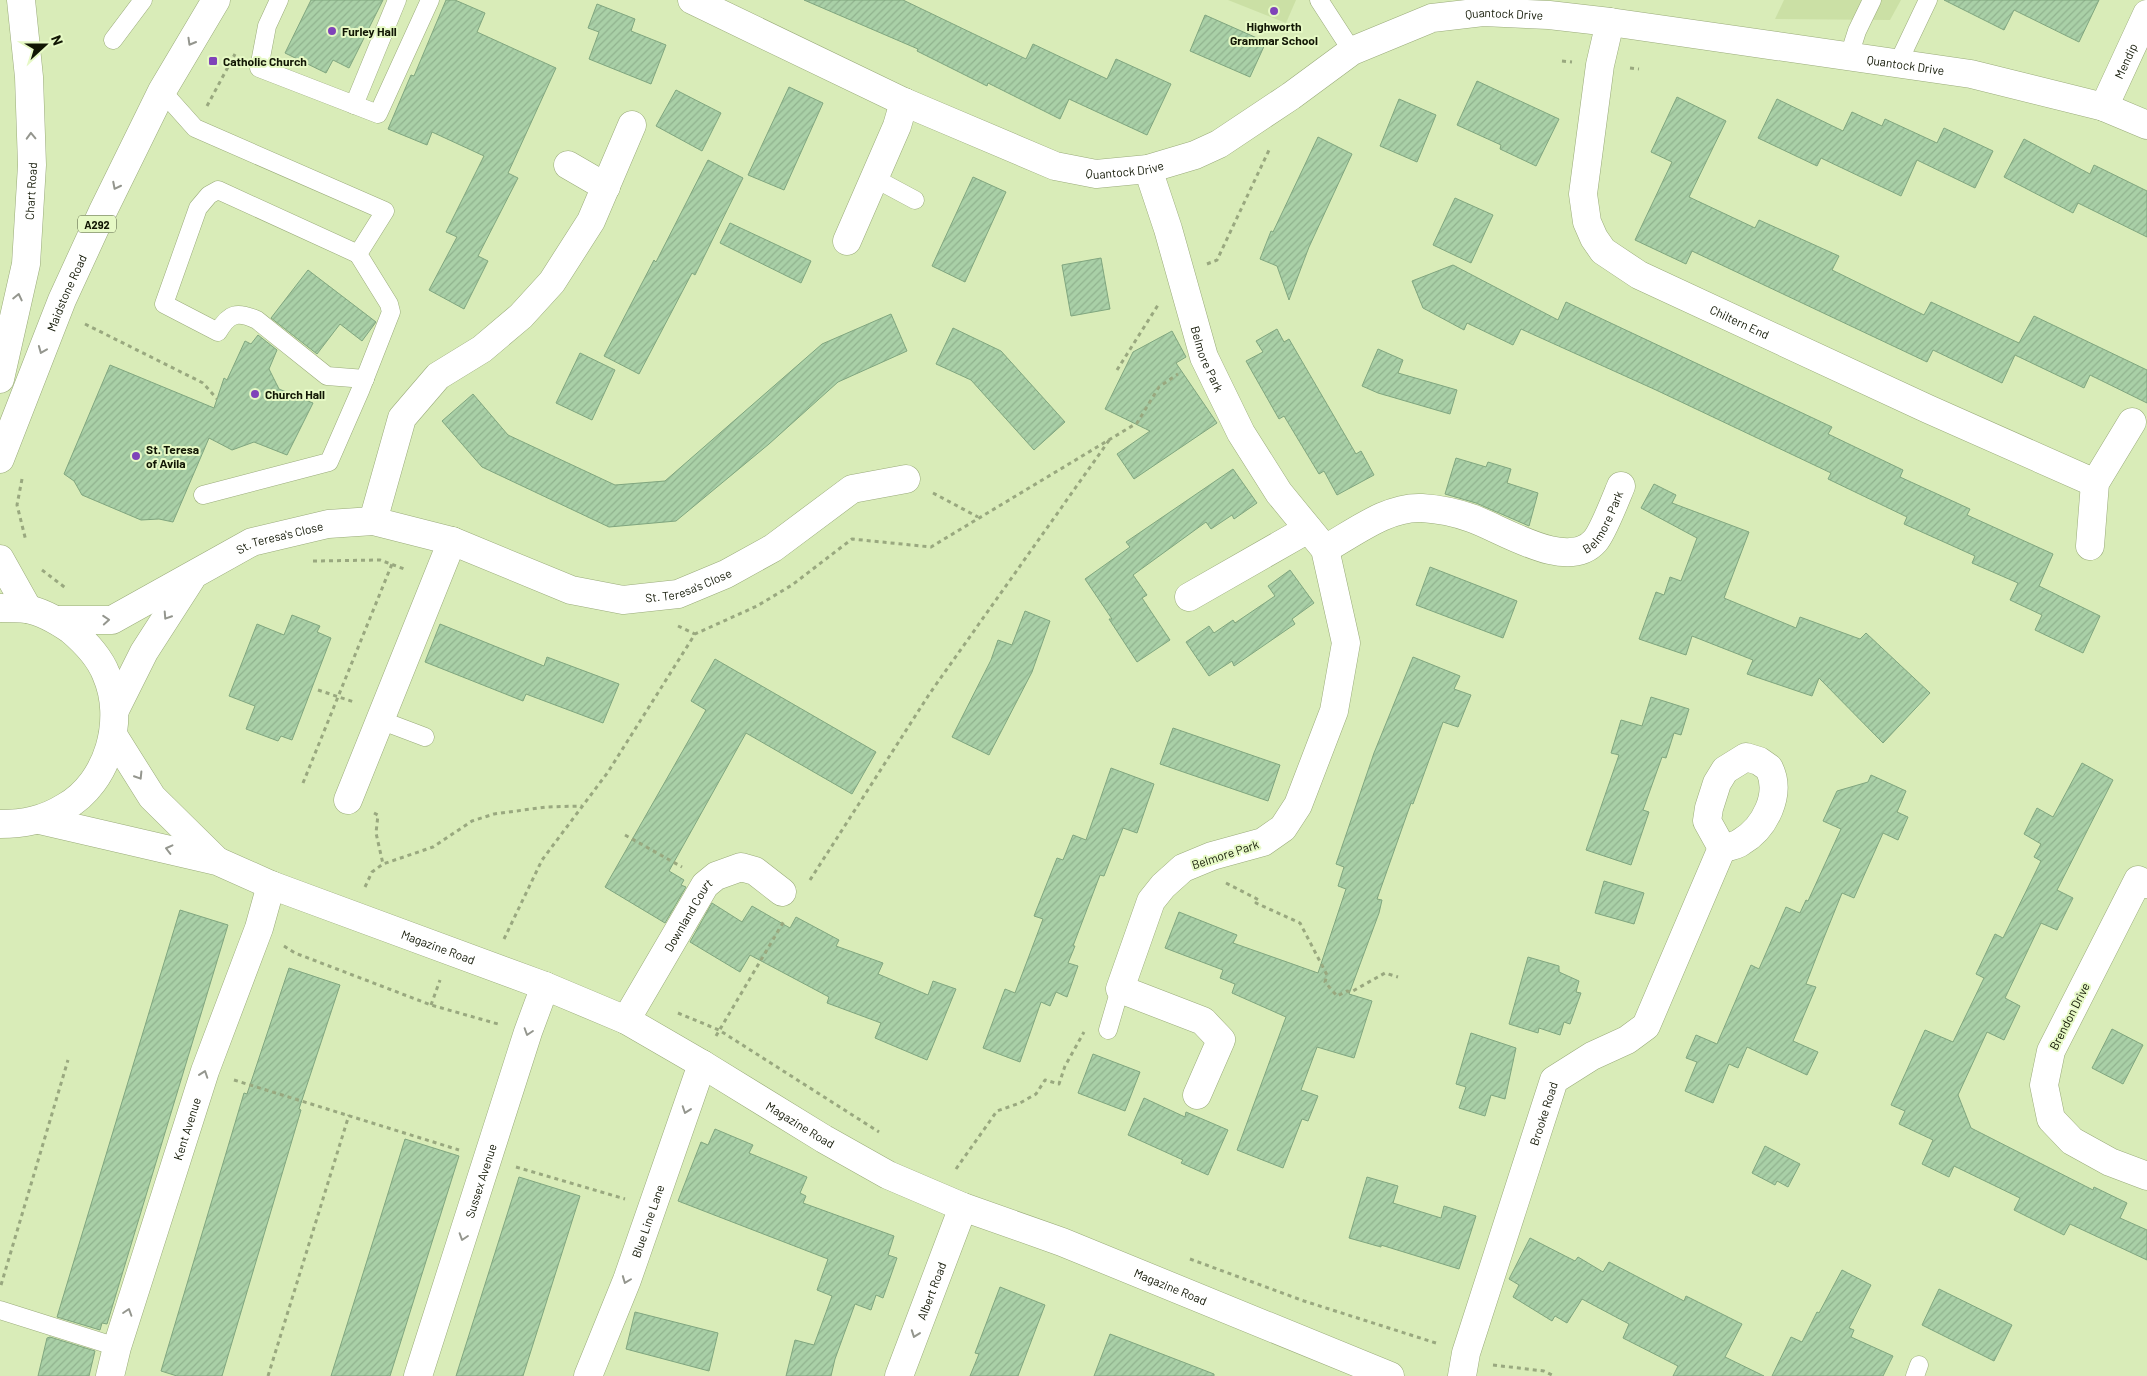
<svg xmlns="http://www.w3.org/2000/svg" width="2147" height="1376" viewBox="0 0 2147 1376" font-family="Barlow,sans-serif">
<style>
.built{fill:#cbe0a5}
.building{fill:url(#building-hatch);stroke:#80a67f}
.lines{fill:none;stroke-linecap:round;stroke-linejoin:round}
.service-casing{stroke:#9aab7a;stroke-width:19}
.minor-casing{stroke:#9aab7a;stroke-width:29}
.tertiary-casing{stroke:#9aab7a;stroke-width:29}
.primary-casing{stroke:#9aab7a;stroke-width:29}
.path{stroke:#99a87f;stroke-width:3;stroke-dasharray:4 4;stroke-linecap:butt}
.service{stroke:#fff;stroke-width:18}
.minor{stroke:#fff;stroke-width:28}
.tertiary{stroke:#fff;stroke-width:28}
.primary{stroke:#fff;stroke-width:28}
.oneway{stroke:#94968e}
.poi-dot{fill:#7f43b9;stroke:#e6f9c5;stroke-width:2}
.labels{text-anchor:middle;dominant-baseline:central;stroke-width:4;stroke-linejoin:round;paint-order:stroke}
.shield{fill:#e6f9c5;stroke:#515a3e;stroke-width:1}
.shield-label{font-size:11px;font-weight:bold;fill:#111604}
.street-label{font-size:12px;fill:#111604;stroke:#e6f9c5}
.poi-label{font-size:12px;font-weight:bold;fill:#111604;stroke:#e6f9c5;text-anchor:start}
</style>
<defs>
<pattern id="building-hatch" width="6" height="6" patternUnits="userSpaceOnUse" patternTransform="scale(1.25)"><rect width="6" height="6" fill="#a9d0a7"/><path d="M-1 1l2-2M0 6l6-6M5 7l2-2" fill="none" stroke="#90b28e"/></pattern>
</defs>
<rect width="100%" height="100%" fill="#d9ecb8"/>
<g class="built">
<polygon points="1228,0 1296,0 1286,23"/>
<polygon points="1784,0 1901,0 1890,20 1775,19"/>
</g>
<g class="building">
<polygon points="311,0 383,0 349,68 333,60 326,73 285,53"/>
<polygon points="446,0 455,0 485,13 477,32 556,68 508,173 518,178 478,256 488,261 464,309 429,290 457,237 446,232 484,156 432,132 427,145 388,129 411,75 414,76"/>
<polygon points="804,0 903,0 1026,59 1033,44 1107,79 1116,59 1171,84 1147,135 1069,99 1060,119 988,83 987,86 917,51 918,49"/>
<polygon points="1944,0 2099,0 2079,42 2014,10 2004,30"/>
<polygon points="597,4 635,19 631,31 666,45 651,84 589,59 599,32 588,28"/>
<polygon points="1205,15 1266,42 1250,77 1190,51"/>
<polygon points="1477,81 1559,119 1536,166 1500,149 1501,145 1457,125"/>
<polygon points="789,87 823,103 784,190 748,175"/>
<polygon points="676,90 721,113 702,151 656,126"/>
<polygon points="1677,97 1726,121 1689,197 1755,228 1759,220 1839,256 1832,270 1924,315 1931,302 2019,343 2034,316 2147,370 2147,403 2090,375 2084,388 2015,355 2002,383 1933,350 1927,362 1692,251 1686,264 1635,240 1672,162 1651,152"/>
<polygon points="1399,99 1436,115 1417,162 1380,146"/>
<polygon points="1777,99 1843,131 1852,112 1882,126 1885,119 1937,143 1944,128 1993,151 1975,188 1917,160 1901,196 1821,158 1817,166 1758,138"/>
<polygon points="1318,137 1352,154 1309,247 1289,300 1277,266 1260,259 1271,231 1273,232"/>
<polygon points="2024,139 2090,174 2094,165 2147,191 2147,237 2078,203 2073,213 2004,177"/>
<polygon points="708,160 743,178 695,275 692,273 639,374 604,356 654,260 656,262"/>
<polygon points="973,177 1006,192 965,282 932,266"/>
<polygon points="1455,198 1493,215 1471,263 1433,245"/>
<polygon points="730,223 811,261 801,283 720,243"/>
<polygon points="1101,258 1110,309 1071,316 1062,265"/>
<polygon points="1453,265 1558,320 1566,302 1832,427 1828,434 1903,470 1900,477 1970,509 1967,515 2053,554 2039,586 2100,616 2083,653 2035,630 2042,615 2010,600 2018,583 1972,563 1975,556 1904,524 1907,517 1828,479 1831,473 1656,390 1521,329 1513,345 1467,323 1464,330 1423,308 1412,281"/>
<polygon points="308,270 376,322 362,341 340,324 317,354 271,318"/>
<polygon points="891,314 907,351 838,382 769,444 676,521 609,527 482,467 442,421 473,394 508,435 615,485 665,481 822,344"/>
<polygon points="953,328 1001,351 1065,422 1034,450 971,380 936,364"/>
<polygon points="1277,329 1284,342 1289,339 1356,454 1361,451 1374,475 1337,495 1324,471 1319,474 1284,416 1279,419 1246,361 1263,352 1256,341"/>
<polygon points="1172,331 1186,357 1176,363 1217,423 1134,479 1117,454 1150,431 1105,409 1133,352"/>
<polygon points="258,335 277,350 269,369 279,389 313,403 287,455 254,442 232,450 209,438 173,522 159,519 141,520 82,495 74,481 64,474 110,365 214,408 224,378 227,380 245,341 251,344"/>
<polygon points="1378,349 1403,360 1398,373 1457,390 1450,414 1378,393 1362,386"/>
<polygon points="580,353 615,370 592,420 556,403"/>
<polygon points="1456,458 1486,467 1488,462 1511,469 1507,483 1538,493 1529,526 1476,503 1445,494"/>
<polygon points="1233,469 1257,503 1234,519 1232,515 1211,529 1206,522 1133,575 1147,595 1142,598 1170,640 1137,662 1109,619 1112,619 1085,579 1130,547 1126,542"/>
<polygon points="1654,484 1676,495 1672,503 1749,532 1724,598 1796,628 1800,617 1860,639 1866,633 1930,693 1883,743 1819,678 1812,696 1747,674 1753,660 1692,636 1686,655 1639,639 1656,592 1664,595 1670,577 1681,581 1697,538 1641,508"/>
<polygon points="1430,567 1517,601 1503,638 1416,605"/>
<polygon points="1290,570 1314,603 1292,619 1295,624 1234,666 1232,661 1209,676 1186,642 1209,626 1214,633 1233,620 1235,623 1275,596 1268,586"/>
<polygon points="1025,611 1050,621 1032,672 989,755 952,737 991,660 998,640 1012,645"/>
<polygon points="292,615 320,626 317,632 331,638 292,740 281,736 278,741 246,729 255,706 229,696 257,624 284,635"/>
<polygon points="440,624 544,666 547,657 619,684 603,723 526,694 523,701 425,662"/>
<polygon points="1413,657 1460,676 1454,689 1471,695 1458,727 1443,722 1413,804 1411,803 1377,899 1382,900 1379,913 1349,994 1372,1001 1354,1058 1317,1047 1301,1090 1318,1096 1308,1121 1302,1119 1283,1168 1237,1150 1286,1017 1232,993 1235,984 1220,978 1223,970 1165,948 1179,912 1237,935 1233,943 1318,973 1346,889 1338,886 1344,867 1336,864 1374,753"/>
<polygon points="715,659 876,752 852,794 746,733 669,871 684,880 681,885 686,887 665,923 605,887 706,710 691,701"/>
<polygon points="1651,697 1689,709 1681,735 1674,733 1666,758 1662,757 1643,810 1649,812 1631,865 1586,850 1619,755 1611,753 1621,720 1642,726"/>
<polygon points="1173,728 1280,765 1268,801 1160,764"/>
<polygon points="2082,763 2113,780 2057,890 2073,898 2057,930 2041,923 2005,998 2020,1006 2004,1040 1987,1032 1958,1095 1971,1128 2093,1190 2094,1187 2127,1203 2120,1218 2147,1230 2147,1260 2070,1224 2064,1235 2014,1210 2020,1198 1954,1166 1949,1177 1922,1164 1933,1140 1899,1124 1905,1111 1891,1105 1925,1030 1953,1042 1984,978 1976,974 1995,934 2003,938 2041,861 2034,857 2041,844 2024,834 2037,808 2053,817"/>
<polygon points="1111,768 1154,784 1137,833 1123,828 1104,876 1100,875 1073,946 1075,946 1068,963 1078,966 1067,997 1056,992 1050,1006 1041,1002 1020,1062 983,1048 1005,989 1015,993 1043,919 1034,916 1057,858 1063,860 1073,835 1086,840"/>
<polygon points="1871,775 1906,791 1897,812 1908,817 1898,840 1883,833 1854,898 1842,893 1823,940 1806,984 1816,987 1793,1041 1818,1052 1807,1075 1747,1047 1738,1068 1729,1064 1713,1103 1685,1091 1697,1062 1686,1058 1696,1035 1717,1044 1751,965 1759,969 1786,907 1800,913 1806,900 1808,901 1841,829 1823,821 1837,791 1868,782"/>
<polygon points="1604,881 1644,893 1634,924 1595,913"/>
<polygon points="712,903 742,922 752,906 790,928 796,917 839,940 836,946 883,963 878,974 928,995 933,981 956,989 927,1060 875,1038 881,1023 827,1003 829,997 750,955 740,972 690,942"/>
<polygon points="180,910 228,925 107,1324 102,1323 100,1330 57,1317"/>
<polygon points="1528,957 1559,966 1559,972 1579,981 1576,992 1581,993 1570,1024 1564,1022 1560,1035 1539,1028 1538,1033 1509,1024"/>
<polygon points="289,968 340,985 299,1109 301,1110 222,1376 177,1376 161,1371 244,1093 247,1094"/>
<polygon points="2112,1029 2143,1045 2123,1084 2092,1068"/>
<polygon points="1471,1033 1516,1048 1505,1099 1491,1095 1485,1116 1459,1108 1466,1087 1456,1084"/>
<polygon points="1093,1054 1140,1072 1125,1111 1078,1093"/>
<polygon points="1144,1098 1185,1117 1186,1112 1228,1130 1208,1175 1181,1163 1183,1160 1128,1135"/>
<polygon points="715,1129 753,1145 749,1153 807,1177 800,1193 806,1196 803,1203 894,1236 888,1255 897,1258 883,1298 876,1295 871,1310 855,1304 835,1359 831,1376 786,1376 795,1340 814,1345 832,1296 817,1290 828,1259 678,1201 701,1142 708,1145"/>
<polygon points="405,1139 459,1156 390,1376 331,1376"/>
<polygon points="1765,1146 1800,1164 1788,1187 1777,1181 1775,1185 1752,1173"/>
<polygon points="519,1177 580,1196 523,1376 456,1376"/>
<polygon points="1367,1177 1398,1186 1393,1203 1441,1218 1444,1206 1476,1216 1459,1269 1381,1245 1381,1247 1349,1238"/>
<polygon points="1530,1238 1575,1261 1578,1257 1603,1272 1609,1262 1684,1301 1686,1296 1742,1324 1725,1357 1764,1376 1673,1376 1678,1366 1623,1338 1629,1324 1582,1299 1567,1323 1555,1316 1552,1321 1513,1297 1519,1285 1509,1279"/>
<polygon points="1842,1270 1871,1285 1849,1328 1854,1330 1851,1337 1893,1356 1883,1376 1772,1376 1791,1337 1802,1342 1817,1312 1819,1313"/>
<polygon points="1000,1287 1045,1305 1018,1376 970,1376 979,1354 975,1353"/>
<polygon points="1939,1289 2012,1325 1994,1361 1922,1325"/>
<polygon points="635,1312 718,1333 709,1371 626,1349"/>
<polygon points="1110,1334 1214,1374 1214,1376 1094,1376"/>
<polygon points="50,1337 95,1351 89,1376 38,1376 47,1338"/>
</g>
<g class="lines">
<defs>
<g id="service">
<polyline points="279,0 267,26 259,68 378,114 430,0"/>
<polyline points="1319,0 1352,51"/>
<polyline points="113,40 143,0"/>
<polyline points="1849,56 1857,31 1872,0"/>
<polyline points="1898,63 1928,0"/>
<polyline points="162,91 195,128 385,211 358,254 389,304 391,312 360,391 329,462 203,495"/>
<polyline points="354,105 397,0"/>
<polyline points="874,178 915,200"/>
<path d="M358,254l-140,-64 -9,5 -11,13 -34,96 54,28c11,-19 19,-21 39,-12l70,56 38,3"/>
<polyline points="380,720 425,737"/>
<polyline points="1108,1030 1120,989"/>
<polyline points="0,1310 117,1347"/>
<polyline points="1915,1376 1919,1365"/>
</g>
<g id="minor">
<path id="s1" d="M692,0l212,102 151,64 41,8 52,-5 47,-14 24,-11 72,-48 61,-45 80,-33 51,-6 66,3 61,7 361,52 133,33 43,18"/>
<path id="s2" d="M1610,22l-10,43 -17,129 4,28 7,16 9,13 36,24 289,134 167,74"/>
<path id="s3" d="M2104,107l43,-93"/>
<polyline points="568,165 606,187"/>
<path id="s4" d="M1148,169l20,60 36,128 37,76 38,60 46,56 21,94 -12,68 -36,94 -15,23 -20,14 -51,14 -29,12 -20,18 -12,15 -31,88 83,32 18,19 -24,55"/>
<polyline points="847,241 897,126 904,102"/>
<polyline points="373,521 402,418 438,376 482,349 521,316 552,282 591,221 632,125"/>
<polyline points="2090,546 2095,483 2132,422"/>
<path id="s5" d="M1325,549c29,-16 63,-43 97,-41 15,1 35,5 49,10 30,10 96,55 124,23 8,-9 21,-43 26,-55"/>
<polyline points="1189,597 1308,529"/>
<path id="s6" d="M58,620h54l140,-78 76,-18 45,-3 79,20 119,49 52,10 55,-6 48,-20 47,-26 79,-59 54,-10"/>
<polyline points="115,710 144,652 191,579"/>
<path d="M1746,757l13,4 10,7c13,26 -4,60 -28,74 -5,4 -13,5 -19,6l-15,-27 2,-13 8,-25 8,-13z"/>
<polyline points="348,800 452,541"/>
<polyline points="2147,884 2138,880 2051,1051 2044,1085 2051,1119 2072,1141 2110,1162 2147,1176"/>
<path id="s7" d="M626,1020l79,-135 11,-9 25,-9 14,4 27,21"/>
<path id="s8" d="M110,1376l7,-29 88,-276 54,-143 12,-43"/>
<path id="s9" d="M418,1376l110,-344 17,-46"/>
<path id="s10" d="M588,1376l39,-96 75,-216"/>
<path id="s11" d="M899,1376l64,-169"/>
<path id="s12" d="M1462,1376l4,-23 88,-273 38,-24 35,-16 19,-14 76,-178"/>
</g>
<g id="tertiary">
<polyline points="113,735 152,797 216,860"/>
<path id="s13" d="M40,820l177,41 54,24 274,101 81,34 76,44 122,75 64,36 75,32 99,35 328,134"/>
</g>
<g id="primary">
<path id="s14" d="M0,379l26,-115 6,-99 -3,-88 -8,-77"/>
<path id="s15" d="M0,459l62,-159 40,-87 60,-122 54,-91"/>
<polyline points="0,559 28,609"/>
<path d="M0,608c9,0 18,0 27,1 16,3 31,12 44,21 14,12 28,26 35,44 20,45 3,108 -41,133 -21,13 -41,17 -65,17"/>
</g>
</defs>
<use href="#service" class="service-casing"/>
<use href="#minor" class="minor-casing"/>
<use href="#tertiary" class="tertiary-casing"/>
<use href="#primary" class="primary-casing"/>
<g class="path">
<polyline points="1562,61 1572,62"/>
<polyline points="1630,68 1639,69"/>
<polyline points="207,106 235,54"/>
<polyline points="1207,264 1217,260 1270,148"/>
<polyline points="85,324 203,383 217,399"/>
<polyline points="1117,370 1158,305"/>
<polyline points="22,479 17,505 26,541"/>
<polyline points="933,493 978,517"/>
<polyline points="313,561 380,560 407,570"/>
<polyline points="42,570 67,589"/>
<polyline points="678,626 695,634"/>
<polyline points="318,690 354,702"/>
<polyline points="303,783 392,564"/>
<polyline points="374,813 378,815 376,833 383,864"/>
<polyline points="625,835 682,867"/>
<polyline points="810,880 930,693 1110,439"/>
<polyline points="1226,883 1259,900 1256,903 1300,923 1327,975 1325,982 1337,996 1347,991 1351,992 1385,973 1398,977"/>
<polyline points="365,887 372,872 383,864 433,847 472,821 494,814 546,807 582,806"/>
<polyline points="504,939 542,860 608,772 695,634 757,606 792,585 852,539 931,547 1137,423 1159,387 1178,374"/>
<polyline points="284,946 295,953 431,1005 498,1024"/>
<polyline points="431,1005 440,980"/>
<polyline points="678,1013 719,1030 879,1132"/>
<polyline points="716,1036 784,921"/>
<polyline points="234,1080 459,1150"/>
<polyline points="516,1167 625,1199"/>
<polyline points="956,1169 997,1111 1020,1103 1036,1094 1045,1080 1059,1084 1065,1066 1084,1032"/>
<polyline points="1190,1259 1304,1301 1439,1344"/>
<polyline points="1,1285 68,1060"/>
<polyline points="1493,1365 1544,1371 1554,1376"/>
<polyline points="268,1376 349,1115"/>
</g>
<use href="#service" class="service"/>
<use href="#minor" class="minor"/>
<use href="#tertiary" class="tertiary"/>
<use href="#primary" class="primary"/>
</g>
<defs><path id="oneway-chevron" d="M-2-3.5L2.5 0L-2 3.5" fill="none" stroke-width="1.6" stroke-linecap="round" stroke-linejoin="round" transform="scale(1.25)"/></defs>
<g class="oneway">
<use href="#oneway-chevron" transform="translate(191 42) rotate(120)"/>
<use href="#oneway-chevron" transform="translate(31 136) rotate(-92)"/>
<use href="#oneway-chevron" transform="translate(116 186) rotate(117)"/>
<use href="#oneway-chevron" transform="translate(18 297) rotate(-77)"/>
<use href="#oneway-chevron" transform="translate(42 350) rotate(112)"/>
<use href="#oneway-chevron" transform="translate(167 616) rotate(123)"/>
<use href="#oneway-chevron" transform="translate(106 620) rotate(-4)"/>
<use href="#oneway-chevron" transform="translate(139 776) rotate(58)"/>
<use href="#oneway-chevron" transform="translate(169 849) rotate(-166)"/>
<use href="#oneway-chevron" transform="translate(528 1032) rotate(108)"/>
<use href="#oneway-chevron" transform="translate(204 1074) rotate(-71)"/>
<use href="#oneway-chevron" transform="translate(686 1110) rotate(109)"/>
<use href="#oneway-chevron" transform="translate(463 1237) rotate(108)"/>
<use href="#oneway-chevron" transform="translate(626 1280) rotate(111)"/>
<use href="#oneway-chevron" transform="translate(128 1312) rotate(-72)"/>
<use href="#oneway-chevron" transform="translate(915 1334) rotate(110)"/>
</g>
<g class="poi-dot">
<circle cx="1274" cy="11" r="5"/>
<circle cx="332" cy="31" r="5"/>
<rect x="208" y="56" width="10" height="10" rx="2.5"/>
<circle cx="255" cy="394" r="5"/>
<circle cx="136" cy="456" r="5"/>
</g>
<g class="labels">
<rect class="shield" x="78" y="215.5" width="38" height="17" rx="4"/>
<g class="shield-label">
<text x="97" y="224">A292</text>
</g>
<g class="street-label">
<text stroke="none"><textPath href="#s1" startOffset="890">Quantock Drive</textPath></text>
<text stroke="none"><textPath href="#s3" startOffset="51">Mendip</textPath></text>
<text stroke="none"><textPath href="#s1" startOffset="1295">Quantock Drive</textPath></text>
<text stroke="none"><textPath href="#s1" startOffset="470">Quantock Drive</textPath></text>
<text stroke="none"><textPath href="#s14" startOffset="191">Chart Road</textPath></text>
<text stroke="none"><textPath href="#s15" startOffset="179">Maidstone Road</textPath></text>
<text stroke="none"><textPath href="#s2" startOffset="390">Chiltern End</textPath></text>
<text stroke="none"><textPath href="#s4" startOffset="199">Belmore Park</textPath></text>
<text stroke="none"><textPath href="#s5" startOffset="311">Belmore Park</textPath></text>
<text stroke="none"><textPath href="#s6" startOffset="242">St. Teresa's Close</textPath></text>
<text stroke="none"><textPath href="#s6" startOffset="668">St. Teresa's Close</textPath></text>
<text transform="translate(1225 854) rotate(-18)">Belmore Park</text>
<text stroke="none"><textPath href="#s7" startOffset="122">Downland Court</textPath></text>
<text stroke="none"><textPath href="#s13" startOffset="419">Magazine Road</textPath></text>
<text transform="translate(2069 1016) rotate(-63)">Brendon Drive</text>
<text stroke="none"><textPath href="#s12" startOffset="275">Brooke Road</textPath></text>
<text stroke="none"><textPath href="#s13" startOffset="824">Magazine Road</textPath></text>
<text stroke="none"><textPath href="#s8" startOffset="259">Kent Avenue</textPath></text>
<text stroke="none"><textPath href="#s9" startOffset="205">Sussex Avenue</textPath></text>
<text stroke="none"><textPath href="#s10" startOffset="166">Blue Line Lane</textPath></text>
<text stroke="none"><textPath href="#s13" startOffset="1229">Magazine Road</textPath></text>
<text stroke="none"><textPath href="#s11" startOffset="91">Albert Road</textPath></text>
</g>
<g class="poi-label">
<text x="1274" y="26" text-anchor="middle">Highworth<tspan x="1274" dy="14">Grammar School</tspan></text>
<text x="342" y="31">Furley Hall</text>
<text x="223" y="61">Catholic Church</text>
<text x="265" y="394">Church Hall</text>
<text x="146" y="449">St. Teresa<tspan x="146" dy="14">of Avila</tspan></text>
</g>
</g>
<g transform="translate(45 45) rotate(69)" stroke="#e6f9c5" stroke-width="4" paint-order="stroke">
<path d="M0-4L9 19L0 12L-9 19Z" fill="#111604"/>
<text y="-8" font-size="14" font-weight="bold" text-anchor="middle" fill="#111604">N</text>
</g>
</svg>
